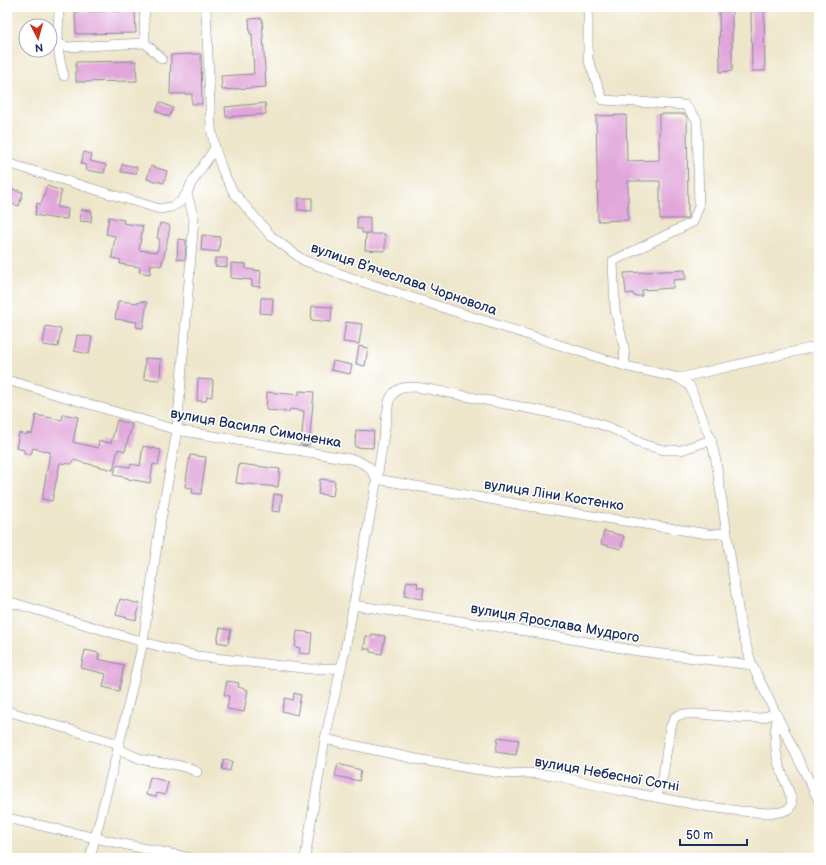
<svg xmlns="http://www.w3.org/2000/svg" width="826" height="865" viewBox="0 0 826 865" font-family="'Balsamiq Sans',sans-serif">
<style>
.building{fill:#e1a6da}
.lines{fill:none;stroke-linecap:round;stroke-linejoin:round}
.minor-casing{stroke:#848a94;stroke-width:10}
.minor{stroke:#fff;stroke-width:9}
.labels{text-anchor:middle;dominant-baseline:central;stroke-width:3;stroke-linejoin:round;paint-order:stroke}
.street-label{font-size:14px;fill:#1b2f5e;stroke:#fff}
</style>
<rect width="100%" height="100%" fill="#fff"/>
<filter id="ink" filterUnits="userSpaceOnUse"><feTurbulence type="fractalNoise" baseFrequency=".025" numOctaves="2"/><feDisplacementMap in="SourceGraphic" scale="8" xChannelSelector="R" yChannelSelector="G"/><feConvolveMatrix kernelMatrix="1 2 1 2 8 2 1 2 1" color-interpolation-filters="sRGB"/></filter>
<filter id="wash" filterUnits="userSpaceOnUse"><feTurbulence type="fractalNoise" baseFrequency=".012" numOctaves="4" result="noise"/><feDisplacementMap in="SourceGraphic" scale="16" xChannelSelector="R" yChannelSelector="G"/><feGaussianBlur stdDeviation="0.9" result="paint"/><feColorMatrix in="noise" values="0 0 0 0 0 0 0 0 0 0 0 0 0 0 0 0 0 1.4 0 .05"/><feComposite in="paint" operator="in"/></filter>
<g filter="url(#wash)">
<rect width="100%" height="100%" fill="#eee6ca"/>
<g id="blocks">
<g class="building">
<polygon points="719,7 732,7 732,71 720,72"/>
<polygon points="751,10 764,10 765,71 752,71"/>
<polygon points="135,11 136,33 76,34 75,12"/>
<polygon points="262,18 266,87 222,90 221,76 254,74 252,34 250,34 249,19"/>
<polygon points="191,54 201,54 202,104 192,104 192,94 170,94 171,55"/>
<polygon points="136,61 137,81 76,82 76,62"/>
<polygon points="160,102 173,108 169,117 156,111"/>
<polygon points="265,103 266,114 226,117 225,107"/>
<polygon points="659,114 684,114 687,117 688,218 685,219 660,219 660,181 628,181 628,220 598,221 596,116 626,115 627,161 659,160"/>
<polygon points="84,152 92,155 90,161 106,165 104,173 85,170 86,165 81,164"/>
<polygon points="122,164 137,167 136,174 121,172"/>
<polygon points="151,166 167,171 164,183 147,179"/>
<polygon points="47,186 62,191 57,207 68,209 67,219 57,218 57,219 35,215 37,203 41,204"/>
<polygon points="11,189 23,192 19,206 8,203"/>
<polygon points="298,198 312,198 312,211 298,210"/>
<polygon points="81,210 92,211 91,222 80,221"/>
<polygon points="109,217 124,220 123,223 143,226 139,250 157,252 160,239 157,238 160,223 169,225 170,227 164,256 161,266 151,264 150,274 139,272 140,267 120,264 121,260 112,258 115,236 106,234"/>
<polygon points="357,217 370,217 370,233 362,233 362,229 357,229"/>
<polygon points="366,234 385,234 385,251 365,250"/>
<polygon points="202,235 220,237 219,252 201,250"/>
<polygon points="178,239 186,240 185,260 177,259"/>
<polygon points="215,258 227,258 227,267 215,266"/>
<polygon points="231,263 246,264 246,269 261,271 260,287 252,286 252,280 231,278"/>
<polygon points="685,270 686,279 673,280 673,288 642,290 642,296 634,296 633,293 626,294 624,273"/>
<polygon points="261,298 273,298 272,314 260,313"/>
<polygon points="118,301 140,303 140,301 147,302 143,328 136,327 137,322 115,319"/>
<polygon points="312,306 332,307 331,322 311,320"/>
<polygon points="346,322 362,324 359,344 343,342"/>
<polygon points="46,326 61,329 58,347 43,345"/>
<polygon points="77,335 92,337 89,354 74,351"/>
<polygon points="359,346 368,348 365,366 356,364"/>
<polygon points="145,358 161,359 160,380 144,379"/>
<polygon points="333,361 352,365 350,374 331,370"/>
<polygon points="198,379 213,380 212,397 207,396 206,401 197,401"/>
<polygon points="299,391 314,392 309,446 301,445 304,411 290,409 289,412 266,410 267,392 299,395"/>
<polygon points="63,414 78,417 73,442 98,448 99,441 111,443 117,420 132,424 125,451 118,449 113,470 73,460 72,464 60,463 52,501 42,499 50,452 33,448 31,454 24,453 24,450 16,448 19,433 27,435 27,433 32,434 36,415 62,420"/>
<polygon points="356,430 374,431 373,448 355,447"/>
<polygon points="143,446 161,450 158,465 153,464 150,483 128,479 128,478 114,475 116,465 130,467 131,464 140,466"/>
<polygon points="190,455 206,457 201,494 192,493 193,488 185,487"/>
<polygon points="239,464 280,469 278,487 236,483"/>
<polygon points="320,479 335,481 333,496 318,494"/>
<polygon points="274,494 282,495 280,512 272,511"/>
<polygon points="604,531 624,536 621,549 601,544"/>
<polygon points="407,581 418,583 417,587 424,588 422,599 404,596"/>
<polygon points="120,599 140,604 136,620 116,615"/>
<polygon points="220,628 231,630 228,644 217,642"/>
<polygon points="297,631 312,633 310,654 299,653 300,648 295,647"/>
<polygon points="372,634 385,636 382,654 370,652 370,649 364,649 366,636 372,637"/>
<polygon points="85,650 99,653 98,659 124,665 119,691 103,687 106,674 81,668"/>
<polygon points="227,681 239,683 238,687 248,690 244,712 227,709 229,696 224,695"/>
<polygon points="294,693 301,695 297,715 282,711 285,698 293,700"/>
<polygon points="498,737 519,740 516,755 496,752"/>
<polygon points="224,759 232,761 230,771 222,769"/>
<polygon points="338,764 361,770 359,781 335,776"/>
<polygon points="150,777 168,782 165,795 157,793 156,797 146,795"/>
</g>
</g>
</g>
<g filter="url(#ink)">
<use href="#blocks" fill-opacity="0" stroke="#848a94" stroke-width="1"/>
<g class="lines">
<defs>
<g id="minor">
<path d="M62,7l-3,3c-1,25 -3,41 5,66"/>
<polyline points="146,7 144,18 145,43 162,59"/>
<polyline points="206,7 211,128 215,148 223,172 234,193 271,236 303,260 357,280 625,366 679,378 819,346"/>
<polyline points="588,7 588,59 603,100 685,105 697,120 699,206 693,222 613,261 615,310 624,347 625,366"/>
<polyline points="57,43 67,47 145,43"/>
<polyline points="7,163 160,209 171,207 180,202 187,193 191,184 215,148"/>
<polyline points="679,378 690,386 711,440 716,461 741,628 752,665 819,801"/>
<polyline points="7,380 177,430 356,460 369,467 377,479"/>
<polyline points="377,479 522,505 708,534 714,534 727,533"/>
<polyline points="7,601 143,642 197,656 310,669 341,668"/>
<polyline points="353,605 532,632 638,651 752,665"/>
<polyline points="7,711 119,744"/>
<polyline points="325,739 416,759 469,768 507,774 527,773 553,775 617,790 709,807 740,811 769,813 781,812 789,809 792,804 791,797 779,765 776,751 775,734 777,716"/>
<path d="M118,749c9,3 18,9 27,11 17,4 36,3 52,12"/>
<polyline points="656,797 663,776 670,728 675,717 679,715 685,714 698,714 748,718 761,718 776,713"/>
<polyline points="7,818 127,845 191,858"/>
<polyline points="90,858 119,744 143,642 159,531 177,430 194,219 187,193"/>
<path d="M305,858l20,-119 20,-89 32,-171 12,-78c6,-14 14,-14 27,-14l34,6 137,27 24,8 34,17 19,5h17l30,-10"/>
</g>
</defs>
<use href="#minor" class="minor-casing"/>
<use href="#minor" class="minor"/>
</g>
</g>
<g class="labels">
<g class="street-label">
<text transform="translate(404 279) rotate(19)">вулиця Вʼячеслава Чорновола</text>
<text transform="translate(256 428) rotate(10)">вулиця Василя Симоненка</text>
<text transform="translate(554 495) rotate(9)">вулиця Ліни Костенко</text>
<text transform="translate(555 623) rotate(10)">вулиця Ярослава Мудрого</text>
<text transform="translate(607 774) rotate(10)">вулиця Небесної Сотні</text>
</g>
</g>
<rect width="826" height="865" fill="none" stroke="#fff" stroke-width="24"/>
<g transform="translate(38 38) rotate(174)"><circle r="19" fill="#ffffff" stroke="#a4acbf"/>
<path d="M0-3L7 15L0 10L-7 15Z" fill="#c8321e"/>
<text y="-6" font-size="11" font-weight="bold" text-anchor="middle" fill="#1b2f5e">N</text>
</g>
<path d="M680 839v6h67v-6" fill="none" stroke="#1b2f5e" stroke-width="2"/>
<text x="686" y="839" font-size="12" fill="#1b2f5e" stroke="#ffffff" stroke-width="3" paint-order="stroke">50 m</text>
</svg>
